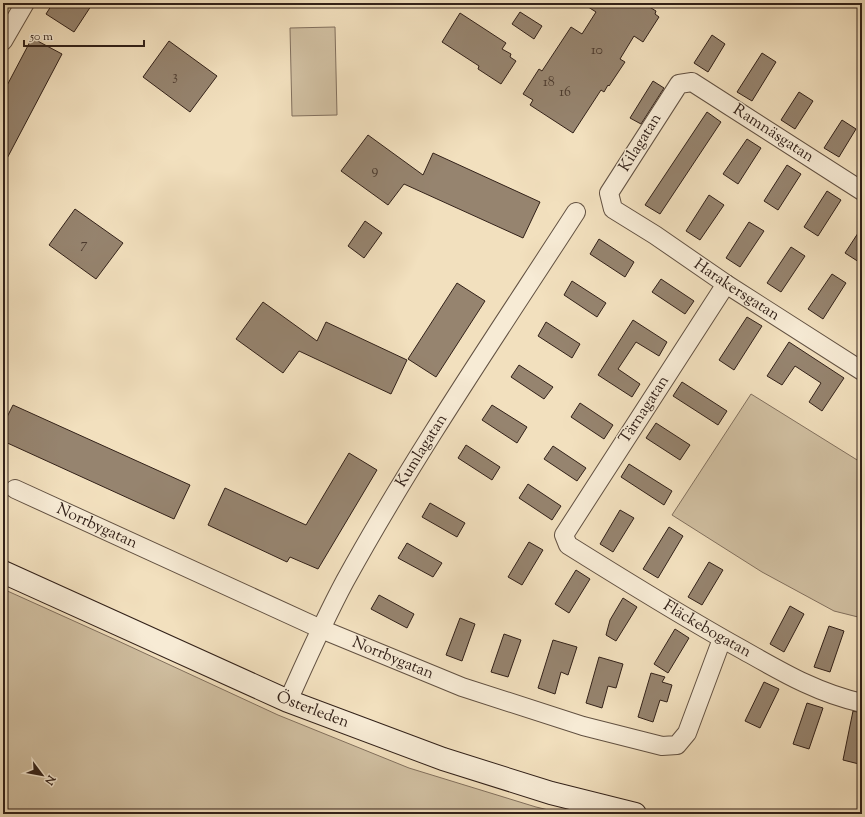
<svg xmlns="http://www.w3.org/2000/svg" width="865" height="817" viewBox="0 0 865 817" font-family="'Sorts Mill Goudy',serif">
<style>
.green{fill:#d1c0a2;stroke:#82705e}
.building{fill:#96846f;stroke:#322119}
.lines{fill:none;stroke-linecap:round;stroke-linejoin:round}
.minor-casing{stroke:#625142;stroke-width:20}
.secondary-casing{stroke:#322119;stroke-width:24}
.minor{stroke:#f7ebd5;stroke-width:18}
.secondary{stroke:#f7ebd5;stroke-width:22}
.labels{text-anchor:middle;dominant-baseline:central;stroke-width:3;stroke-linejoin:round;paint-order:stroke}
.number-label{font-size:14px;fill:#4b3a2e}
.street-label{font-size:16px;fill:#322119;stroke:#f7ebd5}
</style>
<rect width="100%" height="100%" fill="#f2e0be"/>
<filter id="stains"><feTurbulence type="fractalNoise" baseFrequency=".005" numOctaves="4"/><feColorMatrix values="0 0 0 0 .2 0 0 0 0 .09 0 0 0 0 .02 0 0 0 .5 -.17"/></filter>
<radialGradient id="worn" r=".72"><stop offset=".6" stop-color="#630" stop-opacity="0"/><stop offset="1" stop-color="#630" stop-opacity=".3"/></radialGradient>
<g class="green">
<polygon points="335,27 337,115 292,116 290,28"/>
<polygon points="751,394 862,463 862,618 834,611 762,572 672,515"/>
<polygon points="3,589 116,640 278,715 409,768 536,807 565,814 3,814"/>
</g>
<g class="building">
<polygon points="53,3 93,3 74,32 46,14"/>
<polygon points="582,3 643,3 656,11 655,14 659,17 643,42 634,36 620,59 625,62 609,86 608,85 604,92 601,90 573,133 530,105 533,100 523,94 539,69 542,71 571,27 582,34 596,12"/>
<polygon points="520,12 542,26 534,39 512,24"/>
<polygon points="460,13 506,43 502,49 511,54 510,57 516,61 501,84 478,69 479,66 442,42"/>
<polygon points="712,35 725,44 708,72 694,63"/>
<polygon points="32,38 62,54 3,166 3,93"/>
<polygon points="169,41 217,76 190,112 143,77"/>
<polygon points="762,53 776,62 752,101 737,92"/>
<polygon points="653,81 664,88 641,124 630,118"/>
<polygon points="799,92 813,101 795,129 781,120"/>
<polygon points="707,112 721,122 660,214 645,205"/>
<polygon points="842,120 856,129 839,157 824,148"/>
<polygon points="368,135 423,175 433,153 540,202 523,238 404,184 388,205 341,171"/>
<polygon points="747,139 761,148 738,184 723,174"/>
<polygon points="787,165 801,174 778,210 764,201"/>
<polygon points="827,191 841,200 818,236 804,227"/>
<polygon points="709,195 724,205 700,240 686,231"/>
<polygon points="75,209 123,243 96,279 49,245"/>
<polygon points="365,221 382,233 364,258 348,246"/>
<polygon points="749,222 764,231 740,267 726,258"/>
<polygon points="862,227 862,264 845,253"/>
<polygon points="599,239 634,262 625,277 590,254"/>
<polygon points="791,247 805,256 781,292 767,283"/>
<polygon points="832,274 846,283 823,319 808,309"/>
<polygon points="661,279 694,301 685,314 652,292"/>
<polygon points="572,281 606,303 597,317 564,295"/>
<polygon points="457,283 485,301 436,377 408,359"/>
<polygon points="263,302 317,341 326,322 407,360 391,394 299,351 283,373 236,339"/>
<polygon points="747,317 762,326 734,370 719,360"/>
<polygon points="633,320 667,342 659,356 636,342 618,369 640,384 632,397 598,375"/>
<polygon points="546,322 580,344 572,358 538,336"/>
<polygon points="789,342 844,378 822,411 809,402 821,383 795,366 782,385 767,376"/>
<polygon points="519,365 553,387 544,399 511,377"/>
<polygon points="682,382 727,411 718,425 673,396"/>
<polygon points="580,403 613,425 604,439 571,417"/>
<polygon points="13,405 190,485 174,519 3,441 3,425"/>
<polygon points="492,405 527,427 517,443 482,420"/>
<polygon points="656,423 690,445 680,460 646,438"/>
<polygon points="466,445 500,467 492,480 458,458"/>
<polygon points="553,446 586,468 577,481 544,459"/>
<polygon points="349,453 377,470 318,569 290,557 287,562 208,525 225,488 306,525"/>
<polygon points="629,464 672,491 664,505 621,477"/>
<polygon points="528,484 561,506 552,520 519,498"/>
<polygon points="430,503 465,523 457,537 422,517"/>
<polygon points="620,510 634,518 613,552 600,544"/>
<polygon points="669,527 683,536 658,578 643,569"/>
<polygon points="529,542 543,550 522,585 508,577"/>
<polygon points="407,543 442,563 433,577 398,558"/>
<polygon points="709,562 723,570 702,605 688,597"/>
<polygon points="576,570 590,579 569,613 555,604"/>
<polygon points="379,595 414,614 407,628 371,609"/>
<polygon points="623,598 637,607 616,641 606,635 610,620"/>
<polygon points="790,606 804,614 784,652 770,644"/>
<polygon points="460,618 475,624 462,661 446,655"/>
<polygon points="829,626 844,631 830,672 814,667"/>
<polygon points="675,629 689,638 668,673 654,664"/>
<polygon points="504,634 521,640 508,677 491,672"/>
<polygon points="553,640 577,647 568,675 561,672 555,694 538,688"/>
<polygon points="599,657 623,664 616,688 608,686 602,708 586,703"/>
<polygon points="651,673 665,677 662,682 672,685 667,702 660,700 653,722 638,717"/>
<polygon points="764,682 779,689 760,728 745,721"/>
<polygon points="807,703 823,708 809,749 793,744"/>
<polygon points="853,711 862,713 862,749 859,764 843,760"/>
</g>
<g class="lines">
<defs>
<g id="minor">
<polyline points="3,41 25,3"/>
<path id="s1" d="M862,191l-170,-109 -13,2 -70,109 4,16 42,26 71,49 136,87"/>
<path id="s2" d="M726,284l-162,251 4,10c58,36 115,72 175,105 39,22 74,43 119,53"/>
<path id="s3" d="M15,489l306,140 141,58 121,39 79,20 15,-1 10,-12 35,-94"/>
<path id="s4" d="M288,701c18,-40 36,-81 57,-120 70,-127 152,-247 231,-369"/>
</g>
<g id="secondary">
<path id="s5" d="M3,572l285,129 155,58 108,34 84,21"/>
</g>
</defs>
<use href="#minor" class="minor-casing"/>
<use href="#secondary" class="secondary-casing"/>
<use href="#minor" class="minor"/>
<use href="#secondary" class="secondary"/>
</g>
<g class="labels">
<g class="number-label">
<text x="597" y="51">10</text>
<text x="175" y="77">3</text>
<text x="549" y="83">18</text>
<text x="565" y="93">16</text>
<text x="375" y="171">9</text>
<text x="84" y="245">7</text>
</g>
<g class="street-label">
<text transform="translate(773 134) rotate(33)">Ramnäsgatan</text>
<text transform="translate(641 143) rotate(-58)">Kilagatan</text>
<text stroke="none"><textPath href="#s1" startOffset="509">Harakersgatan</textPath></text>
<text transform="translate(645 410) rotate(-57)">Tärnagatan</text>
<text stroke="none"><textPath href="#s4" startOffset="284">Kumlagatan</textPath></text>
<text stroke="none"><textPath href="#s3" startOffset="90">Norrbygatan</textPath></text>
<text stroke="none"><textPath href="#s2" startOffset="472">Fläckebogatan</textPath></text>
<text stroke="none"><textPath href="#s3" startOffset="414">Norrbygatan</textPath></text>
<text stroke="none"><textPath href="#s5" startOffset="339">Österleden</textPath></text>
</g>
</g>
<rect width="865" height="817" fill="none" stroke="#f2e0be" stroke-width="16"/>
<rect x="4" y="4" width="857" height="809" fill="none" stroke="#322119" stroke-width="2"/>
<rect x="8" y="8" width="849" height="801" fill="none" stroke="#322119"/>
<g transform="translate(42 775) rotate(122)" stroke="#f7ebd5" stroke-width="3" paint-order="stroke">
<path d="M0-3L7 15L0 10L-7 15Z" fill="#322119"/>
<text y="-6" font-size="11" font-weight="bold" text-anchor="middle" fill="#322119">N</text>
</g>
<path d="M24 40v6h120v-6" fill="none" stroke="#322119" stroke-width="2"/>
<text x="30" y="40" font-size="12" fill="#322119" stroke="#f7ebd5" stroke-width="3" paint-order="stroke">50 m</text>
<rect width="100%" height="100%" filter="url(#stains)"/>
<rect width="100%" height="100%" fill="url(#worn)"/>
</svg>
